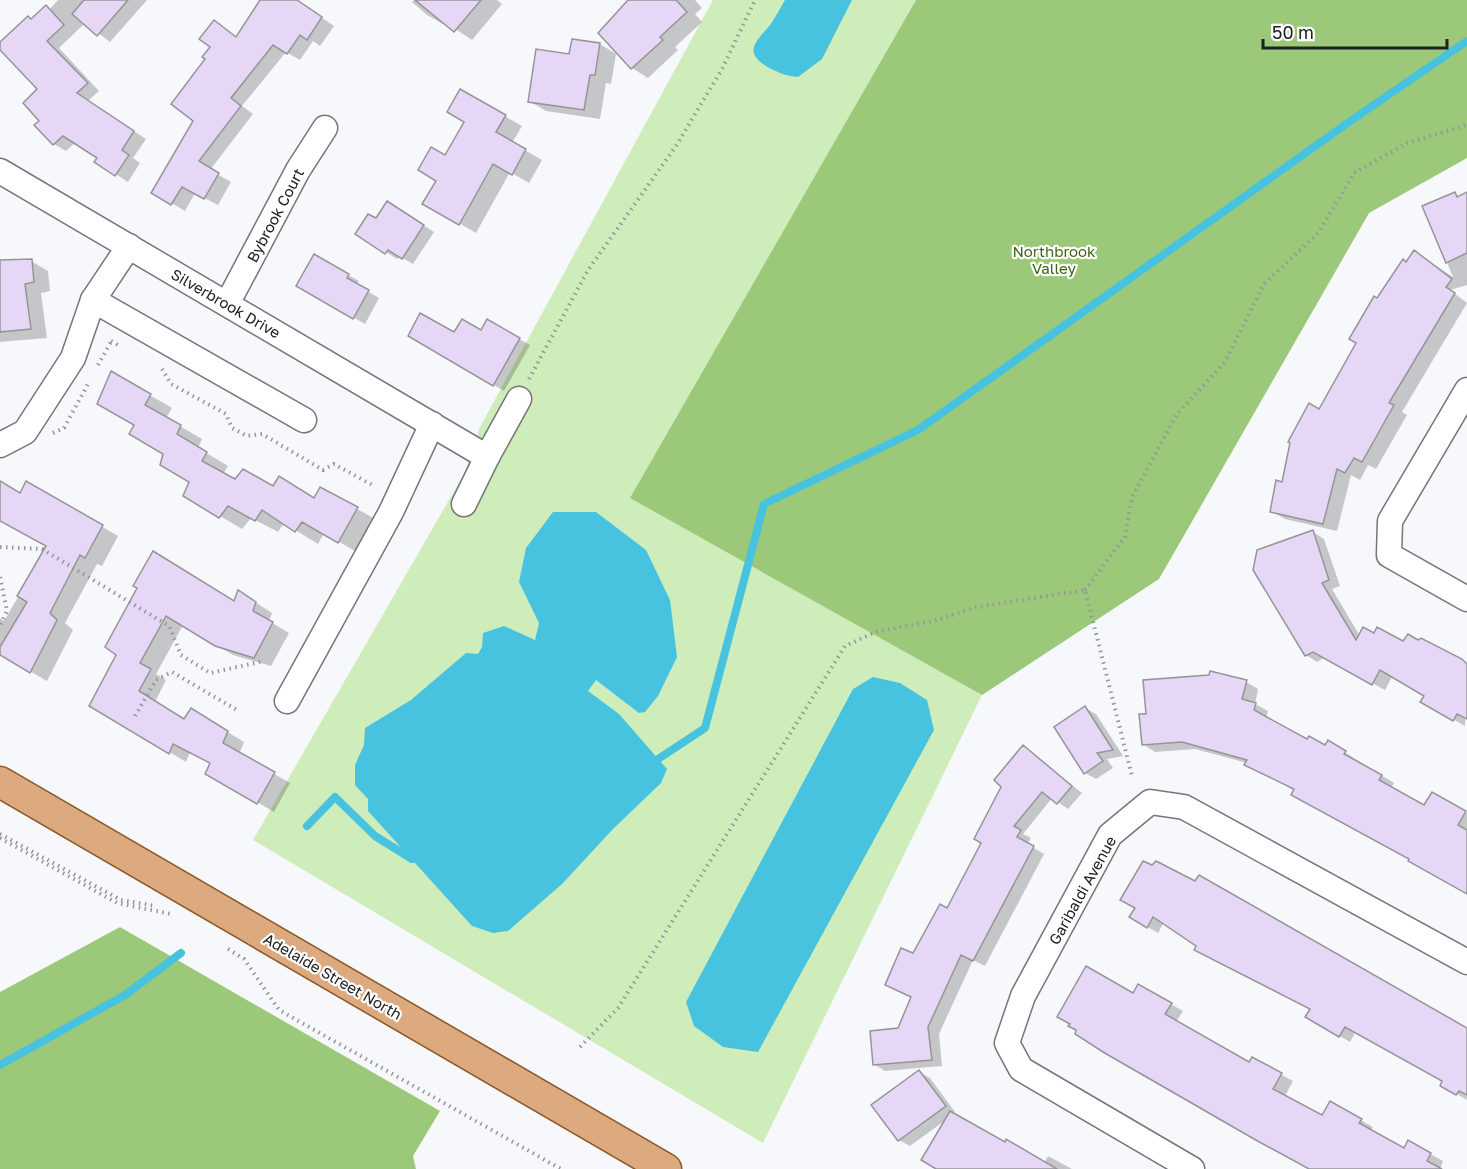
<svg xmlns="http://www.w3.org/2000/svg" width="1467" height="1169" viewBox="0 0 1467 1169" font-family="'Golos Text',sans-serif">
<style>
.green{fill:#cfecbb}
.forest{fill:#9cc87a}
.water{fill:#47c3e0}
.shadow{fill:#0003}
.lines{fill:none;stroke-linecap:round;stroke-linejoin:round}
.stream{stroke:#47c3e0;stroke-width:8}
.building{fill:#e6d7f7;stroke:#959497;stroke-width:1.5}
.minor-casing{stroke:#757678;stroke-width:27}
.major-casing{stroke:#8b5626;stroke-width:33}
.path{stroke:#959698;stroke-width:4;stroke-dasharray:1.5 4.5;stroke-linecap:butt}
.minor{stroke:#fff;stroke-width:24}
.major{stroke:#dcaa7e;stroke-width:30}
.labels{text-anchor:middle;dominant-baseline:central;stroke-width:4.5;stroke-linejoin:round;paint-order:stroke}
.street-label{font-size:15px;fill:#202121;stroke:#fff}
.park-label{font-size:15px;fill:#3e6414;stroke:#fff}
</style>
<rect width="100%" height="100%" fill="#f7f8fb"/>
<polygon class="green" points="713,0 916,0 631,498 982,695 763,1143 253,840 464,474 480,427"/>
<g class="forest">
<polygon points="916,0 1467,0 1467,158 1369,213 1159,579 982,695 630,498"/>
<polygon points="120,927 440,1111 413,1156 416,1169 0,1169 0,992"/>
</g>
<g class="water">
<path d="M785,0h67l-30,59 -24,18c-12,-1 -22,-5 -32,-11 -24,-15 -8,-26 4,-41 6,-8 10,-17 15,-25z"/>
<polygon points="553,512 596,512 646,550 670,600 677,657 658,696 645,712 639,713 596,680 588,691 619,714 667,769 661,783 613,829 562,884 508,931 493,933 472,926 368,811 368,799 355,785 355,765 364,745 365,728 411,700 466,653 478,654 482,647 483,633 504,626 535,640 539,623 519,582 526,548"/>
<polygon points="873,677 900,683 927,700 934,730 758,1052 723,1047 694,1026 686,1002 853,689"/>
</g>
<g class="shadow">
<polygon points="58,0 147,0 110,42 85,23 59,48 99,91 88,101 146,139 133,158 140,163 128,182 96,161 99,157 76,142 66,151 54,144 41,121 40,89 0,48 0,44 46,7 50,9"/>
<polygon points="262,0 296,0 334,26 320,46 313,41 300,60 286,52 242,106 253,114 210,170 231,182 218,205 195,193 185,211 153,192 195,120 207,59 212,47 214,22 237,37"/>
<polygon points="414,0 497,0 502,4 472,40 445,22 443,24 427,15 412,2"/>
<polygon points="630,0 695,0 702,8 695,14 702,22 675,47 678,50 648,78 632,68 616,13"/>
<polygon points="600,44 616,54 611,84 606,83 600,119 546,111 529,101 571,56"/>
<polygon points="461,91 522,126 512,143 542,160 529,183 510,172 476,233 424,203 438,180 445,157 465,121"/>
<polygon points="1455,194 1460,197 1467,194 1467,285 1450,290 1467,303 1402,412 1407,415 1376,469 1368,465 1360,480 1351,475 1337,531 1285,519 1271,511 1283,483 1378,300 1414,252 1453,277 1424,207"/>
<polygon points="398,209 434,232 413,264 399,256 397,259 357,234"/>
<polygon points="315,256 359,281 357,285 379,298 365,324 298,286"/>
<polygon points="31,261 48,271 50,291 41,293 47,338 0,342 0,262"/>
<polygon points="487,321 530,345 504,391 410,335 482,332"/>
<polygon points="112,373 172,408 166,418 202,439 198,448 228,466 223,474 235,481 274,488 357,509 379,521 360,554 324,533 318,544 284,523 278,532 251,518 242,529 220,516 191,481 136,424"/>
<polygon points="27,483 118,536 102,566 97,564 65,623 73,630 47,681 0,654 0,618 4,621 48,546 0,520 0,488 21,495"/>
<polygon points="1313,532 1324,539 1340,586 1332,589 1360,636 1404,643 1467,665 1465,726 1422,702 1426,695 1393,675 1385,690 1325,657 1317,662 1306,655"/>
<polygon points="139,588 235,602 239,592 272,613 269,621 289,633 271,666 233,655 183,625 156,674 166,680 155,702 185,720 208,720 244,742 239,754 290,783 274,812 207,773 212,763 190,752 186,762 91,705 118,654"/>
<polygon points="1246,682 1258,689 1255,704 1268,711 1266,718 1308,741 1326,747 1328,742 1394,783 1391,788 1425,807 1433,794 1467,813 1467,893 1247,763 1195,749 1155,752 1143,744"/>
<polygon points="1085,708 1096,714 1123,756 1107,759 1113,768 1096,779 1085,773"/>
<polygon points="1024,747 1082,793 1068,809 1052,798 1023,834 1031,838 1027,844 1044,854 985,966 973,960 939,1034 942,1066 885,1071 874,1064 899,1030 912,997 887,985 947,910 983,842"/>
<polygon points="1137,908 1467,1029 1467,1100 1442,1085 1444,1081 1356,1031 1350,1042 1307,1017 1311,1009 1198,946 1164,922 1158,933 1131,917"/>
<polygon points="1139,986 1183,1011 1176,1022 1249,1064 1252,1059 1293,1081 1285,1096 1322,1117 1330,1103 1373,1127 1370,1131 1404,1150 1409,1142 1443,1161 1440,1169 1314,1169 1133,995"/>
<polygon points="919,1072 930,1078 955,1112 953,1114 1044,1163 1048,1156 1072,1169 938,1169 947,1119 910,1146 899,1140"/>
</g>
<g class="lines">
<g class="stream">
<polyline points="652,763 705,728 764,504 918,430 1349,122 1467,41"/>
<polyline points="307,826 335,797 375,836 412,859 421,857"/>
<polyline points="0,1065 125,995 181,953"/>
</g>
</g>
<g class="building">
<polygon points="84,0 128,0 97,36 72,14"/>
<polygon points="260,0 297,0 322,17 307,40 300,35 287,54 273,45 231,98 241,106 199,161 219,173 204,199 182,187 171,205 151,193 193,121 171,104 205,59 202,57 210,47 199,39 214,20 236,37"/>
<polygon points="415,0 481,0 454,32"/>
<polygon points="628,0 676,0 687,12 660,37 663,40 631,69 598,33"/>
<polygon points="46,5 64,25 47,41 88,83 77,93 134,131 122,150 129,155 115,176 94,162 97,158 63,136 53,145 34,125 39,121 23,103 37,89 0,50 0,42 28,16 31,19"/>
<polygon points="572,39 600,43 595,75 590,75 584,110 528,102 536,49 569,54"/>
<polygon points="460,89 506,115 496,132 526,149 512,175 493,164 459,225 422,204 436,181 418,170 431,147 445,155 464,122 447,112"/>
<polygon points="1455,192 1457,197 1467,192 1467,253 1446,263 1422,206"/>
<polygon points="387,201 424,225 402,259 388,250 385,254 355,234 368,214 376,218"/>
<polygon points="1414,250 1452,279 1446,287 1455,293 1389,403 1394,405 1362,462 1354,458 1345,473 1337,469 1323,524 1270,512 1276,480 1282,482 1290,443 1288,442 1309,403 1319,409 1356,343 1349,339 1374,296 1377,298 1403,259 1406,262"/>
<polygon points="314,254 349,274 347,278 369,290 353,319 296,286"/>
<polygon points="32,259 34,282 25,284 31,329 0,332 0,260"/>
<polygon points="420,313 454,332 462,319 481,330 487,319 520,338 493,386 408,336"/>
<polygon points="111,371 151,394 145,405 181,425 177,434 207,452 202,461 235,479 243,469 273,486 279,476 314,498 320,487 358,507 338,543 302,522 295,532 262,510 255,521 228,506 219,518 183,496 189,482 160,465 163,454 129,434 134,425 97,404"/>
<polygon points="0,481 20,493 26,481 103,525 85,558 80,555 50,613 57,620 30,673 0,655 0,647 27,602 17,596 46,546 0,521"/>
<polygon points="1313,530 1329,580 1322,583 1356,640 1363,627 1374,633 1377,627 1403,641 1408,634 1418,640 1421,638 1462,659 1467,664 1467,719 1457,714 1453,721 1420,702 1424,696 1380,670 1372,685 1313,652 1305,656 1253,570 1257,550"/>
<polygon points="153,551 234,601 238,590 256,602 253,611 273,622 254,658 215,646 166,616 140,663 151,669 139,691 184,719 191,708 228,731 223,743 275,772 257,804 205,774 210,763 173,744 169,754 89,706 116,655 105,647 137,588 133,586"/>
<polygon points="1210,671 1247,680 1242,699 1256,703 1254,710 1307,739 1309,736 1325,745 1328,740 1346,751 1344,754 1382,775 1379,780 1424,805 1432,792 1466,811 1458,825 1467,830 1467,894 1408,861 1409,859 1291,795 1294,789 1244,765 1247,760 1182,742 1142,745 1139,714 1146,714 1143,680 1209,675"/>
<polygon points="1085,706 1113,750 1097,753 1103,761 1084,774 1054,727"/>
<polygon points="1023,745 1072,786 1057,804 1042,792 1014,826 1021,830 1017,837 1034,846 973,961 961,955 928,1027 932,1060 873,1065 870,1031 898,1028 911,997 885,985 901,948 913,953 940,904 947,908 981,843 974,839 1001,787 994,780"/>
<polygon points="1143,861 1152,865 1156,861 1195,881 1199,875 1467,1028 1467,1095 1459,1091 1456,1095 1440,1086 1442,1081 1345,1027 1339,1037 1305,1017 1310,1009 1194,950 1196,946 1153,917 1147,928 1129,917 1135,908 1120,900"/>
<polygon points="1086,966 1133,993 1138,984 1172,1003 1165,1014 1249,1062 1252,1057 1282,1073 1273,1089 1322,1115 1330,1101 1362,1119 1359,1123 1404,1148 1408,1140 1431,1153 1427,1161 1442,1169 1309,1169 1254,1139 1103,1052 1075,1034 1076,1030 1068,1026 1070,1024 1057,1017"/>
<polygon points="919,1070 946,1106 898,1141 871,1105"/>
<polygon points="950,1111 1005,1142 1006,1139 1057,1169 936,1169 921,1160"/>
</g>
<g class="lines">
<defs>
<g id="minor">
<polyline points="0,171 487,457 519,399"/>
<polyline points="129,246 93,300 304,420"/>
<polyline points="227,304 298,170 325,128"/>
<polyline points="1467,390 1390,521 1389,555 1467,599"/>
<polyline points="0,445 25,432 73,358 93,300"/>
<polyline points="464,504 487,457"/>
<polyline points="287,701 391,512 432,424"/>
<polyline points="1192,1169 1021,1069 1007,1043 1023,996 1110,835 1150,802 1184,807 1467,962"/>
</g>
<polyline id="major" points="0,782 666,1169"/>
</defs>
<use href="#minor" class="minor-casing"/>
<use href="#major" class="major-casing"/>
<g class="path">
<polyline points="111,341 121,347"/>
<polyline points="98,365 112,340"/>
<polyline points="162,369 171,384 226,414 232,428 247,436 262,434 323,470 334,464 374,486"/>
<polyline points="529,379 588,270 676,146 722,69 755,0"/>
<polyline points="53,433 64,428 89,382"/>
<polyline points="0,547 42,549 169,626 181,655 210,673 264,661"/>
<polyline points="0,577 7,611 0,626"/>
<polyline points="1085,590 1125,537 1132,497 1177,414 1225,362 1264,284 1319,232 1354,173 1407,143 1467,125"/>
<polyline points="135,716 156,680 172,672 237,710"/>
<polyline points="0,834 121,900 156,906"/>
<polyline points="0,838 117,903 171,914"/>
<polyline points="228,949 244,959 279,1010 561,1169"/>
<polyline points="580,1047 618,1008 845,646 878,631 934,621 977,607 1085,590 1132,776"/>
</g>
<use href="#minor" class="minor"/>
<use href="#major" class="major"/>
</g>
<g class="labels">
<g class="street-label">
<text transform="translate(275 215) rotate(-62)">Bybrook Court</text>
<text transform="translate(226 303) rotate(30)">Silverbrook Drive</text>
<text transform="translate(1082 890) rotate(-61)">Garibaldi Avenue</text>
<text transform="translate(333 976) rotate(30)">Adelaide Street North</text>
</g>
<g class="park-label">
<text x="1054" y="251">Northbrook<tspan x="1054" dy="17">Valley</tspan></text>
</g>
</g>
<path d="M1263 39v9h184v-9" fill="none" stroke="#202121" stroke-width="3"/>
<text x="1272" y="39" font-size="18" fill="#202121" stroke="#ffffff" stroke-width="4.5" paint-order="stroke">50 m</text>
</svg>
